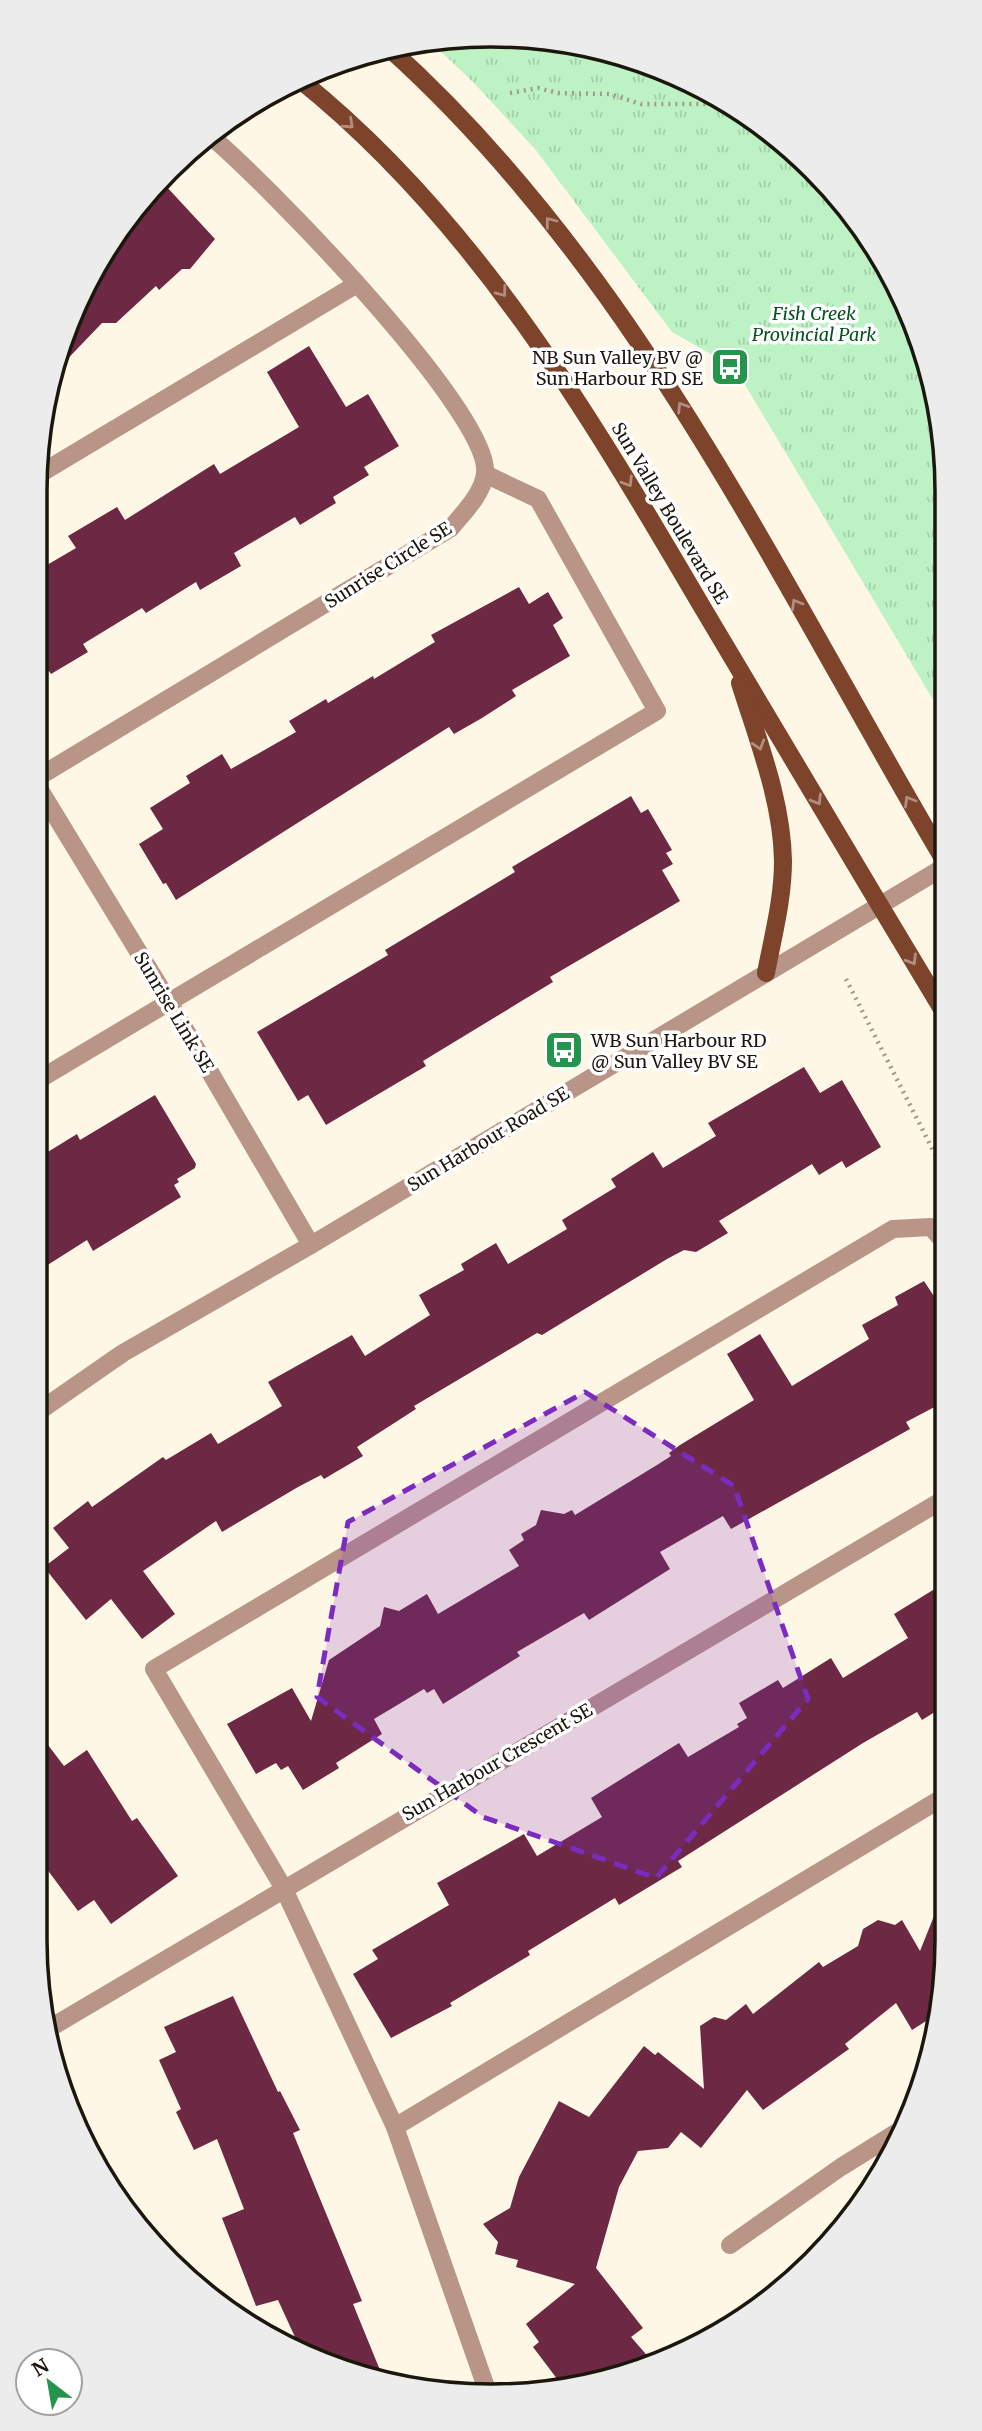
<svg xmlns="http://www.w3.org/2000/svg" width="982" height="2431" viewBox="0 0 982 2431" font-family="Merriweather,serif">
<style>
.grass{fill:url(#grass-tufts)}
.building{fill:#6d2843}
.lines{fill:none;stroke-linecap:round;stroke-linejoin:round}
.path{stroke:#a19a8c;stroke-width:4.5;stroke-dasharray:2 5;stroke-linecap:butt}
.minor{stroke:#b89587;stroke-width:18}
.major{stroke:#7d432b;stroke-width:18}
.oneway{stroke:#b18e80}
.marked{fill:#7b2cbf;fill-opacity:0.2;stroke:#7b2cbf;stroke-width:5;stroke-dasharray:14 9;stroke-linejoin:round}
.labels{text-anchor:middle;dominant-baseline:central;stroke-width:7;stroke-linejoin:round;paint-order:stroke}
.park-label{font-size:18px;font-style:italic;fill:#055220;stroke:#fff}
.poi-label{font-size:18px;fill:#1c170d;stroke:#fff;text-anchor:end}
.street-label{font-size:18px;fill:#1c170d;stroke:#fff}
.rim{fill:none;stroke:#1c170d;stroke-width:3.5}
</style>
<defs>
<pattern id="grass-tufts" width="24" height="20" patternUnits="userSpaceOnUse" patternTransform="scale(1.75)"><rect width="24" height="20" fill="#bdf2c5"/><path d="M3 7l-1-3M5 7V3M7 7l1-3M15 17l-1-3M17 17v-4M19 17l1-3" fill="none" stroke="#a2cfa8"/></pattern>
</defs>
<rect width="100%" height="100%" fill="#fff7e6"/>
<polygon class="grass" points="461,36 550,39 637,59 744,112 834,191 900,290 943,431 944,718 735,368 672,332 535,149 475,84 430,41"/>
<g class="building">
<polygon points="165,185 215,239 190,269 182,269 159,290 156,286 116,323 102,323 54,373 59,345 96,263 139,203 142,206"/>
<polygon points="309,346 346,407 368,394 399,446 364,467 369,475 333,497 336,503 300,525 295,517 234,553 241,566 200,590 196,582 146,613 142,608 83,644 88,652 51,674 49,671 35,679 35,572 76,548 68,536 117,507 125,520 214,464 220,474 299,427 267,372"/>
<polygon points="519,587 529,604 548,592 563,618 553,625 570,656 512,690 516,696 482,718 454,734 449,727 176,900 166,883 163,884 139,844 163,829 150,808 190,783 186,776 222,754 231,769 296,732 289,721 326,699 328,703 373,676 374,679 435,642 431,635"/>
<polygon points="631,796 641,813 648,809 672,850 666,853 673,864 662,870 680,901 550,977 553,982 423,1061 426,1066 326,1125 308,1095 298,1101 257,1032 388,955 385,950 515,872 512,867"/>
<polygon points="804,1067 820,1093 842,1080 881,1147 846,1168 842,1161 819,1175 812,1164 719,1221 728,1233 696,1252 684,1250 667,1259 542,1335 537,1333 414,1406 416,1409 357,1447 363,1456 324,1479 321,1475 298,1487 222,1532 216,1521 143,1571 175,1614 142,1639 111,1599 86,1620 44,1567 69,1548 53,1528 88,1501 92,1507 163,1457 166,1460 211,1433 218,1444 282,1406 268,1382 352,1335 365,1356 430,1315 419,1295 464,1270 461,1264 496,1243 508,1264 567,1229 562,1220 616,1187 611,1179 653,1152 663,1168 716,1136 708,1123"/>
<polygon points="155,1095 196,1164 195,1168 177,1179 179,1182 174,1185 181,1197 93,1251 87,1240 35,1273 35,1166 40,1163 38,1158 77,1134 80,1140"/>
<polygon points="924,1281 945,1313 946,1401 906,1422 910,1429 731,1529 723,1516 660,1552 670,1569 589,1620 584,1613 517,1652 520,1656 443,1704 434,1689 427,1693 424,1689 374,1719 382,1734 336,1763 339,1768 303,1790 288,1766 281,1770 276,1763 256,1774 227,1724 292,1688 311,1721 329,1660 380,1626 384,1607 399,1611 427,1594 438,1614 519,1566 509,1550 524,1540 521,1534 536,1525 541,1510 564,1514 572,1510 575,1515 657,1465 671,1456 669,1453 680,1445 754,1400 727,1354 760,1334 792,1386 869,1339 862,1325 898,1305 895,1297"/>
<polygon points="946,1582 946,1705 922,1720 917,1712 863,1743 678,1861 682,1867 619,1905 615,1898 528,1951 530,1955 450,2003 452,2006 391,2038 353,1974 378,1959 372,1950 449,1905 437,1883 524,1834 537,1856 602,1817 591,1798 679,1743 688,1757 739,1727 737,1724 747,1718 739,1703 778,1680 783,1688 831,1658 843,1678 908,1638 894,1614"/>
<polygon points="35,1728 64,1766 87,1750 132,1821 137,1818 178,1876 111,1924 94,1900 78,1911 35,1853"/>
<polygon points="940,1901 947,1903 947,1940 934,2016 912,2030 896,2003 845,2044 849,2049 763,2110 747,2090 701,2148 681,2132 668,2148 638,2151 619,2187 596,2268 643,2328 631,2337 651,2360 580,2387 564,2388 533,2347 539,2342 526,2324 575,2284 516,2267 518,2260 495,2254 498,2242 483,2224 510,2208 519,2177 559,2101 589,2117 644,2046 655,2055 658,2052 704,2089 700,2026 714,2017 726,2020 746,2004 753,2014 819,1962 823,1967 858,1946 863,1929 878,1920 895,1925 902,1920 920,1951"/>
<polygon points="233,1996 278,2092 280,2091 300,2130 293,2133 362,2301 353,2304 382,2375 300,2348 278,2300 256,2306 222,2218 244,2209 217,2139 194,2150 176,2112 181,2109 159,2060 176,2052 164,2027"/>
</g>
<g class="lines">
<g class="path">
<polyline points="510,93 538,88 558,93 610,94 641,104 728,104"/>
<polyline points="846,979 945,1174"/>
</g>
<g class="minor">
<polyline points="38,475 357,284"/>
<path d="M35,779l416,-251c12,-15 31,-33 34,-54 8,-60 -224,-297 -277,-340"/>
<polyline points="35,782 169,1002 311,1245"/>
<polyline points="35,1082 657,711 538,499 485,474"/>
<polyline points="35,1414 123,1353 311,1245 944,867"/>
<polyline points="50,2028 946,1498"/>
<polyline points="59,2086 61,2090"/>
<polyline points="395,2127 947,1795"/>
<polyline points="730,2245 841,2167 899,2131"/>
<polyline points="487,2390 395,2127 283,1887 154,1669 893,1229 931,1227 945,1243"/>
</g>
<g class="major">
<path d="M389,48c247,222 389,531 555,812"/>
<path d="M299,79c175,140 290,335 402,526 81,136 162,273 244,409"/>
<path d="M740,683c18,58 42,117 43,178 0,38 -10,75 -17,112"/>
</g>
</g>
<defs><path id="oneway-chevron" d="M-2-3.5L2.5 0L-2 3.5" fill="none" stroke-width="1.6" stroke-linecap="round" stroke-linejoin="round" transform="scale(1.75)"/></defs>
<g class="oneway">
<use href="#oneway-chevron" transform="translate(349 124) rotate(43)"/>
<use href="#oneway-chevron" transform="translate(550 222) rotate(-128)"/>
<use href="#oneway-chevron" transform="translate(502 292) rotate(53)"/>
<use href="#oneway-chevron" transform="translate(682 407) rotate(-122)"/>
<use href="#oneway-chevron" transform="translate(628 482) rotate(58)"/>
<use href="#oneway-chevron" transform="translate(796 604) rotate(-120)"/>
<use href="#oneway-chevron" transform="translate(759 745) rotate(73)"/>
<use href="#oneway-chevron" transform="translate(817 800) rotate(59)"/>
<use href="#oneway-chevron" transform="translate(909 801) rotate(-120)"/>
<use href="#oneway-chevron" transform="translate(912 960) rotate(59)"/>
</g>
<path class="marked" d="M585,1392l149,94 74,213 -152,179 -173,-61 -166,-120 31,-175z"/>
<defs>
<symbol id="bus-square" viewBox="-11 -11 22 22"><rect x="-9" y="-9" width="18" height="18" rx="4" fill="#25944d" stroke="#fff"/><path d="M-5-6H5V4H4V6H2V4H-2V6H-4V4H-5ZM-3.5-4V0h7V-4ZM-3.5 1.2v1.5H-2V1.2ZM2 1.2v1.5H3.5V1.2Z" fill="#fff"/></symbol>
</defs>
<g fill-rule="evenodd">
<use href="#bus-square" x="708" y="345" width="44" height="44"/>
<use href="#bus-square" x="542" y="1028" width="44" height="44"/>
</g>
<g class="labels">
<g class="park-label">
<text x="814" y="313">Fish Creek<tspan x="814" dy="21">Provincial Park</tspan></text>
</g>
<g class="poi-label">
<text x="703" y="357">NB Sun Valley BV @<tspan x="703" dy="21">Sun Harbour RD SE</tspan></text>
<text x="591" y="1040" text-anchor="start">WB Sun Harbour RD<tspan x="591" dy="21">@ Sun Valley BV SE</tspan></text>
</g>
<g class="street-label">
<text transform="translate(670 513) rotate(59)">Sun Valley Boulevard SE</text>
<text transform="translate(388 565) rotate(-32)">Sunrise Circle SE</text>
<text transform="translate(174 1012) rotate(59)">Sunrise Link SE</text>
<text transform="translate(488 1139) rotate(-31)">Sun Harbour Road SE</text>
<text transform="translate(497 1762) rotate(-30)">Sun Harbour Crescent SE</text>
</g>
</g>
<path d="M0 0H982V2431H0ZM491 47H491A444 444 0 0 1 935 491V1940A444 444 0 0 1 491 2384H491A444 444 0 0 1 47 1940V491A444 444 0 0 1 491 47Z" fill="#edecec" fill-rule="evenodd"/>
<path class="rim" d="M491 47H491A444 444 0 0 1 935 491V1940A444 444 0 0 1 491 2384H491A444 444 0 0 1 47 1940V491A444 444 0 0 1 491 47Z"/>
<g transform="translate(49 2382) rotate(329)"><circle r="33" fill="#ffffff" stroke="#a4a29e" stroke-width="2"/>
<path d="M0-5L12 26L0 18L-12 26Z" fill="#25944d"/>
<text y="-10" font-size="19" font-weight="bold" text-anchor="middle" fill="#1c170d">N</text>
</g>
</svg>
